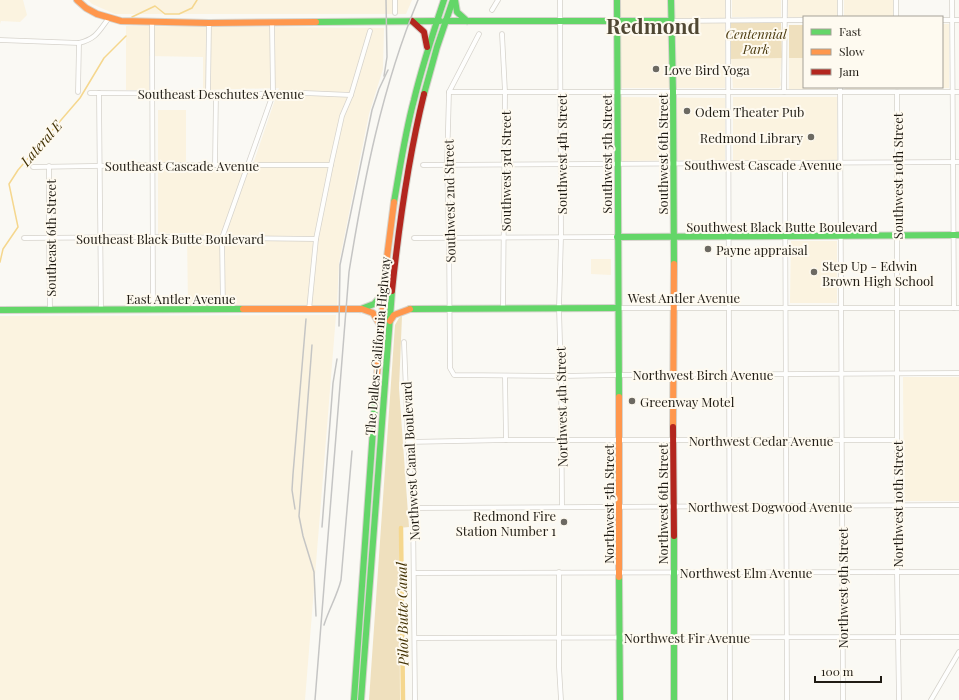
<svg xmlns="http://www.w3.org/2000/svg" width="959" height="700" viewBox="0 0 959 700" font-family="'Playfair Display',serif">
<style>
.built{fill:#fbf3e0}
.green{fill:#efe0be}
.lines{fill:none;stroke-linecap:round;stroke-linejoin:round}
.stream{stroke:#f5d78e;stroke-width:1.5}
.canal{stroke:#f5d78e;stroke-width:4.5}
.street-casing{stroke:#d6d3cc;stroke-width:5.5}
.fast-casing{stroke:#d6d3cc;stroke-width:8}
.slow-casing{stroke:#d6d3cc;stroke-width:8}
.jam-casing{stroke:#d6d3cc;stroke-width:8}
.street{stroke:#fefefd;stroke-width:4}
.fast{stroke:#63d668;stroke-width:6}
.slow{stroke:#ff974d;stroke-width:6}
.jam{stroke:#b3261e;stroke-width:6}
.rail{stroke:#c5c5c4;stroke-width:1.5}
.poi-dot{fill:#6c6962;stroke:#fefaf0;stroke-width:1.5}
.labels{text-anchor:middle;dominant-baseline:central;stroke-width:4;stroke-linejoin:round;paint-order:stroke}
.park-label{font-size:13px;font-style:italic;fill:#4b3a0e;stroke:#fefaf0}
.poi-label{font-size:13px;fill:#201c14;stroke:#fefaf0;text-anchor:start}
.street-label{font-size:13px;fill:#201c14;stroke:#fefaf0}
.water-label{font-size:14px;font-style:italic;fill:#423103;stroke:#fefaf0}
.town-label{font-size:21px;font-weight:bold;fill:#4f4733;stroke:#fefaf0}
</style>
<rect width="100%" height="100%" fill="#faf9f4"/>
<g class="built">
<polygon points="0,0 23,0 27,15 20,22 1,21 0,24"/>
<polygon points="88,0 412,0 406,14 115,14 92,4"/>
<polygon points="620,0 725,0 725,88 621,88"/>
<rect x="732" y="0" width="49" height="17"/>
<rect x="788" y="0" width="49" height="17"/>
<rect x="844" y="0" width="49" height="17"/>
<polygon points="942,24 949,24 949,88 846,89 844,88 942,87"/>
<polygon points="126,26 384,28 383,69 369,114 339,263 337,305 188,306 187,233 158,234 158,110 186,110 186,169 251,170 279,88 203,90 203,57 149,56 149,90 126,90"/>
<polygon points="782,58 780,76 781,85 779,88 733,88 731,59"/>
<polygon points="789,58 804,58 804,87 836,87 836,89 789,89"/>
<polygon points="621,97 725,98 725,160 622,161"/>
<rect x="733" y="97" width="104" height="64"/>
<polygon points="791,241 837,241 837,303 790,303"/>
<polygon points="591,259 611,259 611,275 591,274"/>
<polygon points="336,315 305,700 0,700 0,316"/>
<polygon points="903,377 959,377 959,501 904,501"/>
</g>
<g class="green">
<polygon points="781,23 782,58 731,59 731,23"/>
<rect x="789" y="25" width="15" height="33"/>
<polygon points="402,316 399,388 409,527 399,528 400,700 369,700 395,325 399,318"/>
</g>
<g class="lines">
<g class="stream">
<polyline points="132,17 155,6 165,14 179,14 192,8 197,0"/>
<polyline points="0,262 3,249 18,227 9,184 18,170 80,98 104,58 126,36"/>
</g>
<polyline class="canal" points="401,528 403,700"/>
<defs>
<g id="street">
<polyline points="560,0 561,237 559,308 561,376 562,506"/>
<polyline points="728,0 730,700"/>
<polyline points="840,0 840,17"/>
<polyline points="896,0 896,17"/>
<polyline points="952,0 954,308"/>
<polyline points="492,10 498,0"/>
<polyline points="395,13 395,0"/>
<polyline points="942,20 959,20"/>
<polyline points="671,21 804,20"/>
<polyline points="152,22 153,309"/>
<polyline points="479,34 449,92 447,165 449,238 450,368 454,375 561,376 618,375 959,373"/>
<polyline points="502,34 505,92 503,308"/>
<path d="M0,40l79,3c16,-4 19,-10 29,-24"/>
<polyline points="840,87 843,700"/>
<polyline points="78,92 79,43"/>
<polyline points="449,92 959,92"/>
<polyline points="784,92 785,0"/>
<polyline points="897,92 897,572 899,700"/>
<polyline points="90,93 273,94 305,93 351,95"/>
<polyline points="99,93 101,309"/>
<polyline points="208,93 209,23"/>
<polyline points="785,163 787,700"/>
<polyline points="215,165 216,93"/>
<polyline points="423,165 959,162"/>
<polyline points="49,166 49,238 50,309"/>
<polyline points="33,167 152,165 331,165"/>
<polyline points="24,238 153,237 316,239"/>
<polyline points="414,238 617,237"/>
<polyline points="618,308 959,308"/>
<polyline points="223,309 222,238 273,94 272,23"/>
<polyline points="309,310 316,239 331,165 342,116 351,95 370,31"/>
<polyline points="404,342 408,442 413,508 415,700"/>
<polyline points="505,376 506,440"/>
<polyline points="408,442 506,440 897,440"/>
<polyline points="413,508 959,505"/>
<polyline points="559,572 559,667 561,700"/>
<polyline points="414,573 959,572"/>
<polyline points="415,638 959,637"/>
<polyline points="931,700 959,652"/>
</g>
<g id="fast">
<polyline points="455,0 457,12 467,21"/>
<polyline points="617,0 619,397"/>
<polyline points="671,0 673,92 674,264"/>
<polyline points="445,21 671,21"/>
<polyline points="316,22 440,21"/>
<polyline points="424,94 437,47 453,0"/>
<path d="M394,202c6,-34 11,-69 20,-102 8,-34 19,-67 30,-100"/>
<polyline points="617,237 959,235"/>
<polyline points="361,309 374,304 383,294"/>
<polyline points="410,309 618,308"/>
<polyline points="0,310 243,309"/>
<polyline points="674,536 674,700"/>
<polyline points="619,577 620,700"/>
<polyline points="354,700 376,387"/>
<polyline points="361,700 392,291"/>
</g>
<g id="slow">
<polyline points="77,0 86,8 97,14 121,21 209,23 316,22"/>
<polyline points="243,309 361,309"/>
<polyline points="362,309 373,313 380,325"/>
<polyline points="390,321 394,315 410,309"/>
<polyline points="376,387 387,257 394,202"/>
<polyline points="619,397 619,577"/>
<polyline points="673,427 674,264"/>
</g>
<g id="jam">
<polyline points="412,21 424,32 427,47"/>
<path d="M392,291c7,-67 16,-132 32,-197"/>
<polyline points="673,427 674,536"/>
</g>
</defs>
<use href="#street" class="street-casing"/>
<use href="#fast" class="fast-casing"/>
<use href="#slow" class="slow-casing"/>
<use href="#jam" class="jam-casing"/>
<use href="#street" class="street"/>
<use href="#fast" class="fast"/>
<use href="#slow" class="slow"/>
<use href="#jam" class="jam"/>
<g class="rail">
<polyline points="384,76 387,57 386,0"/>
<polyline points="339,326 340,265 372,110 379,89 388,70"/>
<polyline points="312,345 299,516 303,536 314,572 316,616"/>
<polyline points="295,509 292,490 293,474 306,319"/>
<polyline points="322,527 333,383 337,359"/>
<path d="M324,625c5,-16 13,-29 17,-45l11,-129"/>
<path d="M315,700l34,-428c15,-93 33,-185 69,-272"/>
</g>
</g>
<g class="poi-dot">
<circle cx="656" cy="69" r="4"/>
<circle cx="687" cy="111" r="4"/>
<circle cx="811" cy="137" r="4"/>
<circle cx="708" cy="249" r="4"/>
<circle cx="814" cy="272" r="4"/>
<circle cx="632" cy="401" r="4"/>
<circle cx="564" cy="522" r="4"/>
</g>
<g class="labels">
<g class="park-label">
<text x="756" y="33">Centennial<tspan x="756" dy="15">Park</tspan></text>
</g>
<g class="poi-label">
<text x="664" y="69">Love Bird Yoga</text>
<text x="695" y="111">Odem Theater Pub</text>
<text x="803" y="137" text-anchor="end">Redmond Library</text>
<text x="716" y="249">Payne appraisal</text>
<text x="822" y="265">Step Up - Edwin<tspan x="822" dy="15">Brown High School</tspan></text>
<text x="640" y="401">Greenway Motel</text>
<text x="556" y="515" text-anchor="end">Redmond Fire<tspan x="556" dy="15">Station Number 1</tspan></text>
</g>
<g class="street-label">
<text x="221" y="93">Southeast Deschutes Avenue</text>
<text transform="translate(561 154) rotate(-90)">Southwest 4th Street</text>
<text transform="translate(606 154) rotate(-90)">Southwest 5th Street</text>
<text transform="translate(662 154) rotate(-90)">Southwest 6th Street</text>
<text x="763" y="164">Southwest Cascade Avenue</text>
<text x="182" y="165">Southeast Cascade Avenue</text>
<text transform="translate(505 171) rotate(-90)">Southwest 3rd Street</text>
<text transform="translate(897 176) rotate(-90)">Southwest 10th Street</text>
<text transform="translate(449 201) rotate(-91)">Southwest 2nd Street</text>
<text x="782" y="226">Southwest Black Butte Boulevard</text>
<text transform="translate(50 238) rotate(-90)">Southeast 6th Street</text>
<text x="170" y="238">Southeast Black Butte Boulevard</text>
<text x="684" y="297">West Antler Avenue</text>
<text x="181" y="298">East Antler Avenue</text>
<text transform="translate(377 346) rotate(-85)">The Dalles-California Highway</text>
<text x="703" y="374">Northwest Birch Avenue</text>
<text transform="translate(561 407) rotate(-91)">Northwest 4th Street</text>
<text x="761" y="440">Northwest Cedar Avenue</text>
<text transform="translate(410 461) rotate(-93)">Northwest Canal Boulevard</text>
<text transform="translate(608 504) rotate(-90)">Northwest 5th Street</text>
<text transform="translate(662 504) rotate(-90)">Northwest 6th Street</text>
<text transform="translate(897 504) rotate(-90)">Northwest 10th Street</text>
<text x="770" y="506">Northwest Dogwood Avenue</text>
<text x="746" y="572">Northwest Elm Avenue</text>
<text transform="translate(842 588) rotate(-90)">Northwest 9th Street</text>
<text x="687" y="637">Northwest Fir Avenue</text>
</g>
<g class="water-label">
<text transform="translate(41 143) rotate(-49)">Lateral E</text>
<text transform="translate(402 614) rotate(-91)">Pilot Butte Canal</text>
</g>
<g class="town-label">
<text x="653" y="25">Redmond</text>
</g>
</g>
<rect x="803" y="16" width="140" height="72" fill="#fefaf0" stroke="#a5a198"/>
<rect x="811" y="29" width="20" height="6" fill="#63d668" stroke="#a5a198"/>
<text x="839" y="36" font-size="12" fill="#201c14">Fast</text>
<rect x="811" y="49" width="20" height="6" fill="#ff974d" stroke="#a5a198"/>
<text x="839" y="56" font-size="12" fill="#201c14">Slow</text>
<rect x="811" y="69" width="20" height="6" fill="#b3261e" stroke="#a5a198"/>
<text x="839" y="76" font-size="12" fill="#201c14">Jam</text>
<path d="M815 676v6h66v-6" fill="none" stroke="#201c14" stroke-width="2"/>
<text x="821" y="676" font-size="12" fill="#201c14" stroke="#fefaf0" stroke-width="3" paint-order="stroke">100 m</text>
</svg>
